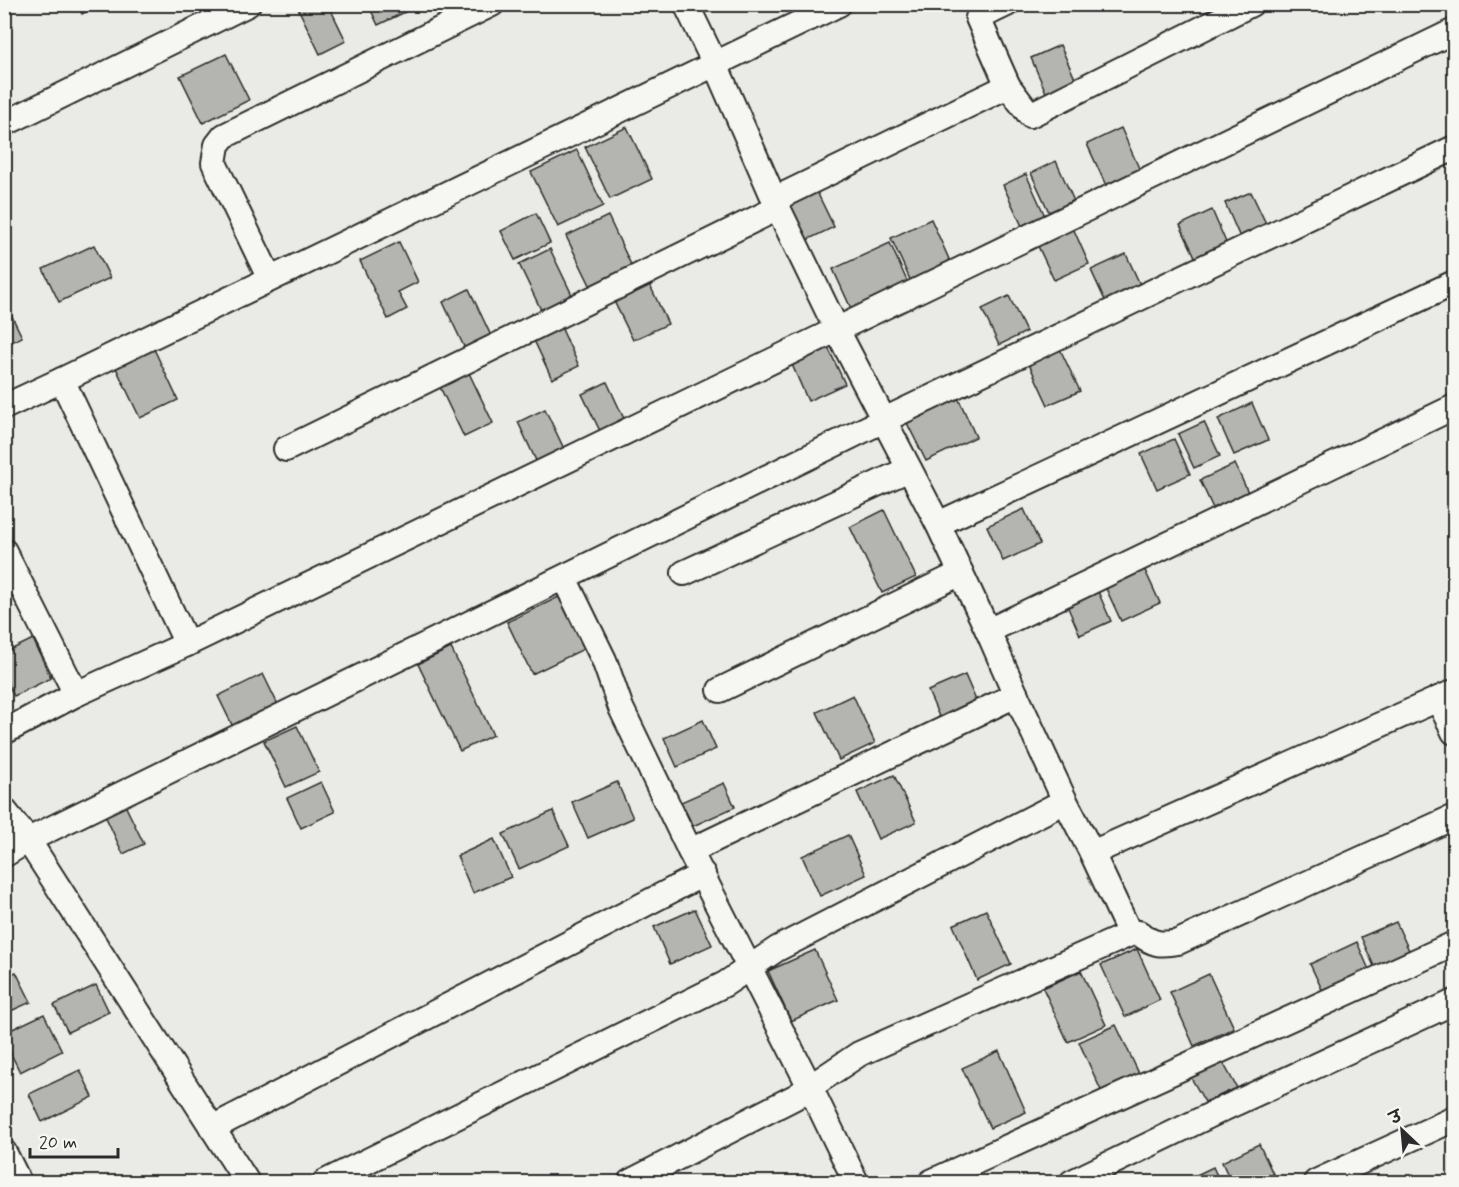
<svg xmlns="http://www.w3.org/2000/svg" width="1459" height="1187" viewBox="0 0 1459 1187" font-family="Mynerve,'Playpen Sans Deva',sans-serif">
<style>
.building{fill:#b4b4b1;stroke:#2b2b2b;stroke-width:1.5}
.lines{fill:none;stroke-linecap:round;stroke-linejoin:round}
.minor-casing{stroke:#2b2b2b;stroke-width:28}
.minor{stroke:#f6f6f2;stroke-width:24}
</style>
<rect width="100%" height="100%" fill="#eaeae6"/>
<filter id="ink" filterUnits="userSpaceOnUse"><feTurbulence type="fractalNoise" baseFrequency=".0167" numOctaves="2"/><feDisplacementMap in="SourceGraphic" scale="12" xChannelSelector="R" yChannelSelector="G"/><feConvolveMatrix kernelMatrix="1 2 1 2 8 2 1 2 1" color-interpolation-filters="sRGB"/></filter>
<g filter="url(#ink)">
<g class="building">
<polygon points="77,4 102,4 82,14"/>
<polygon points="296,4 328,4 346,41 320,54"/>
<polygon points="368,4 402,4 405,12 378,25"/>
<polygon points="1060,45 1077,83 1048,97 1031,58"/>
<polygon points="226,54 249,100 203,123 180,76"/>
<polygon points="627,127 652,179 610,199 585,147"/>
<polygon points="1121,128 1143,177 1109,192 1087,144"/>
<polygon points="577,150 603,206 558,227 531,172"/>
<polygon points="1056,161 1074,201 1049,212 1031,173"/>
<polygon points="1026,174 1045,216 1022,226 1003,185"/>
<polygon points="816,190 834,227 807,240 789,203"/>
<polygon points="1251,192 1269,230 1242,242 1225,203"/>
<polygon points="1212,210 1228,247 1197,261 1180,225"/>
<polygon points="536,213 550,243 515,260 501,231"/>
<polygon points="608,216 633,269 592,289 566,236"/>
<polygon points="931,219 953,268 913,286 891,238"/>
<polygon points="1073,228 1089,264 1054,280 1037,244"/>
<polygon points="399,242 418,282 398,292 407,309 388,319 360,261"/>
<polygon points="890,243 911,290 854,315 833,269"/>
<polygon points="94,245 110,278 59,302 43,269"/>
<polygon points="550,249 573,297 542,312 519,264"/>
<polygon points="1126,254 1143,291 1108,307 1091,270"/>
<polygon points="648,281 668,324 633,340 612,297"/>
<polygon points="469,289 492,338 466,351 443,302"/>
<polygon points="1009,296 1026,332 999,345 982,309"/>
<polygon points="7,306 22,337 4,346 4,307"/>
<polygon points="560,325 579,366 552,379 533,338"/>
<polygon points="826,343 845,384 808,401 790,360"/>
<polygon points="154,349 178,400 140,418 116,368"/>
<polygon points="1060,349 1080,391 1048,405 1029,364"/>
<polygon points="469,373 493,423 464,437 440,387"/>
<polygon points="607,382 625,421 601,433 582,394"/>
<polygon points="956,393 976,437 926,461 904,417"/>
<polygon points="1252,403 1268,440 1234,455 1218,419"/>
<polygon points="545,409 566,453 539,467 518,422"/>
<polygon points="1204,422 1220,456 1194,468 1178,434"/>
<polygon points="1174,439 1190,474 1157,489 1141,454"/>
<polygon points="1235,464 1252,501 1217,517 1200,480"/>
<polygon points="1024,509 1040,544 1003,561 987,526"/>
<polygon points="884,510 916,577 882,593 850,527"/>
<polygon points="1143,566 1160,603 1121,621 1104,584"/>
<polygon points="1096,587 1111,621 1080,635 1065,601"/>
<polygon points="567,593 592,645 532,674 507,622"/>
<polygon points="33,639 51,678 14,696 4,676 4,653"/>
<polygon points="451,648 493,735 460,751 418,664"/>
<polygon points="263,674 282,713 237,735 218,696"/>
<polygon points="965,675 978,705 941,721 928,691"/>
<polygon points="853,695 875,743 839,760 817,712"/>
<polygon points="703,720 716,749 677,767 664,738"/>
<polygon points="297,726 319,772 286,787 264,741"/>
<polygon points="894,775 916,822 878,839 857,792"/>
<polygon points="321,782 335,812 301,828 287,798"/>
<polygon points="617,782 633,818 588,838 572,802"/>
<polygon points="724,783 735,807 693,826 681,802"/>
<polygon points="124,803 144,844 123,854 104,813"/>
<polygon points="553,811 569,846 519,869 503,834"/>
<polygon points="848,835 866,875 820,896 802,856"/>
<polygon points="494,839 511,877 473,893 457,856"/>
<polygon points="695,909 712,945 670,964 654,927"/>
<polygon points="986,910 1011,964 977,980 953,925"/>
<polygon points="1396,922 1412,957 1377,973 1361,937"/>
<polygon points="1357,942 1373,979 1327,1000 1310,964"/>
<polygon points="1137,949 1160,1000 1125,1017 1101,965"/>
<polygon points="815,950 838,1000 791,1021 768,971"/>
<polygon points="1081,971 1106,1025 1068,1042 1043,988"/>
<polygon points="16,972 31,1002 4,1014 4,977"/>
<polygon points="1209,974 1234,1028 1194,1046 1170,992"/>
<polygon points="96,985 109,1012 68,1032 54,1005"/>
<polygon points="44,1014 62,1051 20,1072 4,1040 4,1033"/>
<polygon points="1116,1025 1142,1080 1104,1097 1079,1042"/>
<polygon points="999,1051 1026,1112 990,1128 962,1068"/>
<polygon points="1221,1059 1237,1088 1205,1102 1190,1076"/>
<polygon points="80,1070 93,1097 42,1122 29,1094"/>
<polygon points="1259,1144 1275,1178 1266,1182 1231,1182 1222,1162"/>
<polygon points="968,1167 975,1182 945,1182"/>
<polygon points="1213,1167 1220,1182 1182,1182"/>
</g>
<g class="lines">
<defs>
<g id="minor">
<polyline points="686,4 715,64 778,208 837,330 938,524 988,631 1016,695 1065,801 1092,853 1130,934"/>
<polyline points="1007,4 978,18 1008,86"/>
<polyline points="4,124 248,4"/>
<polyline points="775,199 1008,86 1030,115 1251,4"/>
<polyline points="270,279 214,163 217,145 224,136 492,4"/>
<polyline points="62,380 187,644"/>
<polyline points="4,407 62,380 839,4"/>
<polyline points="286,449 778,208"/>
<polyline points="938,524 1454,283"/>
<polyline points="4,551 76,694"/>
<polyline points="684,573 909,469"/>
<polyline points="564,578 604,660 621,708 690,851 810,1087 856,1182"/>
<polyline points="988,631 1454,407"/>
<polyline points="720,690 961,573"/>
<polyline points="1438,699 1454,732"/>
<polyline points="4,732 76,694 187,644 1454,31"/>
<polyline points="4,810 28,840 247,1182"/>
<polyline points="690,851 1016,695"/>
<polyline points="1092,853 1454,692"/>
<polyline points="4,855 28,840 884,420 1454,148"/>
<polyline points="212,1128 703,874"/>
<polyline points="4,1152 19,1182"/>
<polyline points="325,1182 725,984 777,949 1065,801"/>
<path d="M630,1182l165,-85 64,-43 271,-120 9,-1c14,12 22,12 39,9l276,-125"/>
<polyline points="931,1182 1454,944"/>
<polyline points="1072,1182 1225,1108 1454,1002"/>
<polyline points="1316,1182 1454,1119"/>
</g>
</defs>
<use href="#minor" class="minor-casing"/>
<use href="#minor" class="minor"/>
</g>
</g>
<rect width="1459" height="1187" fill="none" stroke="#f6f6f2" stroke-width="24"/>
<rect x="12" y="12" width="1435" height="1163" fill="none" stroke="#2b2b2b" stroke-width="2" filter="url(#ink)"/>
<g transform="translate(1402 1130) rotate(334)" stroke="#f6f6f2" stroke-width="4.5" paint-order="stroke">
<path d="M0-4.5L10 22L0 15L-10 22Z" fill="#2b2b2b"/>
<text y="-9" font-size="16" font-weight="bold" text-anchor="middle" fill="#2b2b2b">उ</text>
</g>
<path d="M30 1148v9h88v-9" fill="none" stroke="#2b2b2b" stroke-width="3"/>
<text x="39" y="1148" font-size="18" fill="#2b2b2b" stroke="#f6f6f2" stroke-width="4.5" paint-order="stroke">20 m</text>
</svg>
